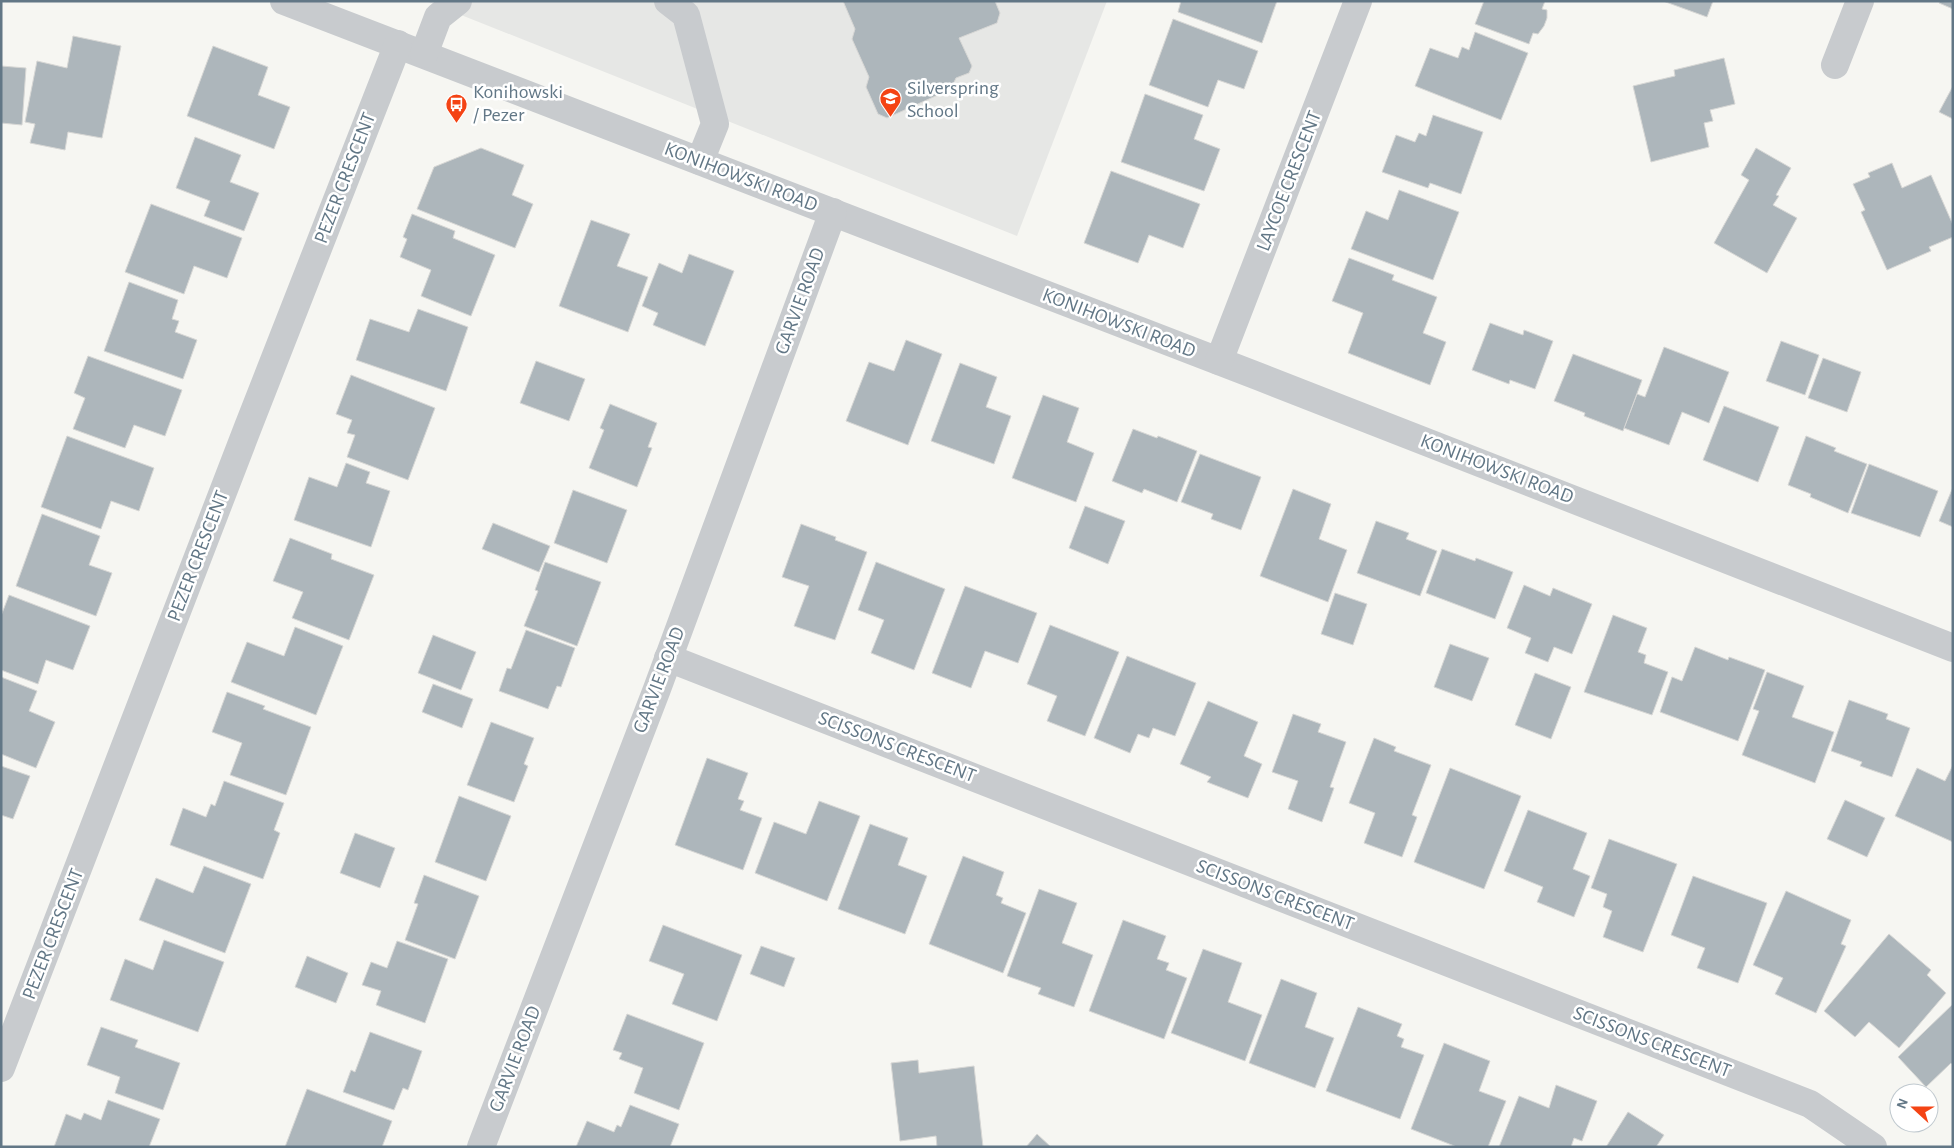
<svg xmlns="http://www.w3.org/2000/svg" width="1954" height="1148" viewBox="0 0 1954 1148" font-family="'Alegreya Sans',sans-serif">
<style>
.built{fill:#e6e7e5}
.building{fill:#adb6bb;stroke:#d7d7d5}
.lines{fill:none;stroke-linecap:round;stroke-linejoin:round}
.minor{stroke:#c8cbce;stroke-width:28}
.labels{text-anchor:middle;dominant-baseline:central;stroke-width:5;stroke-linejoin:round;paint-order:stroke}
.poi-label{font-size:20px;fill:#627786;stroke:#fff;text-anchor:start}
.street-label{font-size:20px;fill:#627786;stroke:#fff}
</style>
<rect width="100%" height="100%" fill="#f6f6f2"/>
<polygon class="built" points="426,1 1107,1 1017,236"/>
<g class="building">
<polygon points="843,1 995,1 1000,13 997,23 959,38 972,66 969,73 956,78 951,89 887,118 878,114 866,87 869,77 852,39 855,29"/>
<polygon points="1181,1 1277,1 1262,43 1178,12"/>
<polygon points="1484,1 1545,1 1542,9 1547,10 1547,18 1544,26 1538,34 1533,33 1529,44 1475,24"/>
<polygon points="1663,1 1713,1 1707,17"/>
<polygon points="1940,1 1953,1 1953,9 1939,3"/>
<polygon points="1173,19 1258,51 1244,89 1218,80 1208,107 1149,85"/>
<polygon points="1475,32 1528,53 1501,120 1415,86 1430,48 1458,58 1462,47 1469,50"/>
<polygon points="73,36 121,46 102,138 68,132 65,150 30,143 35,124 25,122 37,61 67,68"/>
<polygon points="213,46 268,67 258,95 290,107 274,149 187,116"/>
<polygon points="1724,58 1735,104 1710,110 1713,121 1704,123 1709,147 1651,162 1633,86 1675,76 1674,70"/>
<polygon points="1,66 26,68 22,125 1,123"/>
<polygon points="1953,86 1953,119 1939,112"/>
<polygon points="1145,94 1203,115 1194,139 1220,149 1204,191 1121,162"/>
<polygon points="1433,115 1483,132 1461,194 1430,183 1428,188 1382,172 1396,135 1415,142 1419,133 1426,136"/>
<polygon points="195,137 241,155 230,182 259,193 244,231 204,216 210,201 176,188"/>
<polygon points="481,148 524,165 512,195 533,204 515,248 417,209 434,167"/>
<polygon points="1756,148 1791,168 1776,195 1779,196 1773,205 1797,218 1767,273 1714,243 1749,180 1741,175"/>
<polygon points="1892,163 1902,188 1931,175 1953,225 1953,237 1929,247 1931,251 1887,270 1861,212 1865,210 1853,184 1870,177 1868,173"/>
<polygon points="1111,171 1200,204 1183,248 1149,235 1138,263 1084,243"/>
<polygon points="1399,190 1459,212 1433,280 1351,249 1366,211 1388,220"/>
<polygon points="151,204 242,238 227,278 194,266 184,294 125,272"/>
<polygon points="412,214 455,231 453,238 495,255 471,316 421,296 431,270 400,257 407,239 403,237"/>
<polygon points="591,220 630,234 617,266 648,277 628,332 559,306"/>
<polygon points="689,254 734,271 705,346 653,325 658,313 642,306 659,263 682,273"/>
<polygon points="1349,258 1394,275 1392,280 1437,297 1423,333 1446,342 1430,385 1348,353 1363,313 1332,301"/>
<polygon points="129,282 178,300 172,319 179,321 175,332 197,340 183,379 104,351"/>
<polygon points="418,309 468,327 446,391 356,360 370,319 409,332"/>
<polygon points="1490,323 1523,335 1524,330 1553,341 1535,389 1510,380 1509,384 1472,370"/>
<polygon points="906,340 942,354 908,445 846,421 869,362 894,371"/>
<polygon points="1781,341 1819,355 1805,395 1766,381"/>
<polygon points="1664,347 1729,372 1709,423 1682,412 1669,445 1624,428 1637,394 1645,397"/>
<polygon points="1573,354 1642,380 1623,431 1584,416 1585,413 1554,401"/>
<polygon points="88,356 182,390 165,436 134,425 125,448 73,429 85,398 74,393"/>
<polygon points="1823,358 1861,372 1847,412 1808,398"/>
<polygon points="536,361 585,379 569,421 520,403"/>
<polygon points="960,363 997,377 986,407 1011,416 994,464 931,441"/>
<polygon points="351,375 435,408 408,480 347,457 355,435 347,433 352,420 336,414"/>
<polygon points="1043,395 1079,408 1067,442 1094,453 1076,502 1012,478"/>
<polygon points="610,404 657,423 648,447 652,448 637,487 589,468 604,430 600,428"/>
<polygon points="1724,406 1779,427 1758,482 1703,460"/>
<polygon points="1133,429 1157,438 1158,436 1197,451 1177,502 1144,489 1142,493 1112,481"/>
<polygon points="67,436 154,468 139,511 111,501 101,529 41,507"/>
<polygon points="1806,436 1836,448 1834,451 1867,464 1848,513 1810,497 1811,494 1788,485"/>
<polygon points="1200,454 1261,477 1241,530 1211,519 1213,514 1181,502"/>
<polygon points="346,463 370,472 366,483 390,491 371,547 294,520 309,477 337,487"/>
<polygon points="1869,464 1938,491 1920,537 1851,513"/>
<polygon points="1953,487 1953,527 1939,521"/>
<polygon points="1293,489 1331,504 1319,539 1347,550 1328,602 1260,576"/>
<polygon points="573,490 627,510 607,563 554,543"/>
<polygon points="1085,506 1125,521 1108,564 1069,548"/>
<polygon points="42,514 100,536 89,565 112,573 96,616 16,586"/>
<polygon points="1376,521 1409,533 1406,539 1437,551 1420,596 1357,573"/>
<polygon points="493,523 550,546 539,572 482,549"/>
<polygon points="801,524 836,537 835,540 867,552 835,640 794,626 809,586 782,577"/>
<polygon points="290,538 332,554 331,559 374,575 349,640 292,618 303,592 273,581"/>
<polygon points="1442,549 1475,561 1476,558 1513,572 1495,619 1426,593"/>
<polygon points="545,562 601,582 577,646 524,626 538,591 535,590"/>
<polygon points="876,562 945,589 914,670 871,653 884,620 858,610"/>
<polygon points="1524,585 1550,596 1553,588 1592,604 1572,654 1554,647 1548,662 1525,653 1531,638 1507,628"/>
<polygon points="965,586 1037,613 1018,663 985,651 971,688 932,673"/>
<polygon points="1335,593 1367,604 1353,645 1321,634"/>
<polygon points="9,595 90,626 73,670 46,660 38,684 1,670 1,616"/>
<polygon points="1613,615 1647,628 1638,652 1646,655 1644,663 1668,672 1652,715 1584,692"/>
<polygon points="1050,625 1119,652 1085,736 1047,721 1057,696 1027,684"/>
<polygon points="295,627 343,646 316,715 231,682 247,642 284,656"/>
<polygon points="526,630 575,648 561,687 557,686 548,709 499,691 507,668 511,669"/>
<polygon points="433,635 476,652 461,690 418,673"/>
<polygon points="1450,644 1489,658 1472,701 1434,687"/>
<polygon points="1695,647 1728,660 1729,657 1765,670 1738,741 1660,712 1672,677 1682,681"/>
<polygon points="1127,656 1196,683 1175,736 1153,728 1149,738 1138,734 1130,753 1094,738"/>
<polygon points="1767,672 1804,686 1792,717 1834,732 1815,783 1742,755 1759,711 1753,709"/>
<polygon points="1535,673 1571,687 1551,739 1515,725"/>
<polygon points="1,677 37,691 29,711 55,722 36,768 1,754"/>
<polygon points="433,684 473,699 462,728 422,712"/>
<polygon points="227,692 265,706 263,709 311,727 286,795 230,775 242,743 212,732"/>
<polygon points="1849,700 1888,714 1886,719 1910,728 1892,777 1860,766 1862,762 1831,751"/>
<polygon points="1208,701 1258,722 1244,756 1262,764 1248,798 1207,782 1211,777 1180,764"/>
<polygon points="1293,714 1321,724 1318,732 1346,742 1330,787 1334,788 1322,822 1288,809 1298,781 1272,772"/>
<polygon points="491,722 534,738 524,764 528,766 514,802 467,785"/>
<polygon points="1374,738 1396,747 1394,751 1431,765 1412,815 1417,817 1402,857 1364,843 1375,813 1349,803"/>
<polygon points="707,758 748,773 738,799 744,801 740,810 762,818 743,870 675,845"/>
<polygon points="1953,765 1953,842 1895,816 1917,768 1945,781"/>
<polygon points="1,766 30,776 13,819 1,815"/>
<polygon points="1450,768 1521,796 1484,889 1414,862"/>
<polygon points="224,781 284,803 274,830 280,833 263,879 170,845 183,808 206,817 211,804 215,806"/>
<polygon points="459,796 511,816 486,881 435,862"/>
<polygon points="1845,800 1885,818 1867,857 1827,839"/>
<polygon points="819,801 860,816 827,901 755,873 774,822 806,834"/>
<polygon points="1528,810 1587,833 1573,869 1590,876 1574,917 1537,902 1543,887 1504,871"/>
<polygon points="870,824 908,838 898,865 927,876 905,934 838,909"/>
<polygon points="355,833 395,848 380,888 340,873"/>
<polygon points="1609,839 1677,864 1643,952 1603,937 1612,911 1603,907 1607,894 1591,888"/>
<polygon points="963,856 1004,872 996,895 1003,898 1001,903 1026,913 1003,973 929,944"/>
<polygon points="204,866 251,884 225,953 139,920 156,878 193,893"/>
<polygon points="424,875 479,896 455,959 405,940 418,904 414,903"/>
<polygon points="1693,876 1767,903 1738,983 1697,968 1705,948 1671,935"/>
<polygon points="1039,889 1077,903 1062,943 1093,955 1074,1007 1038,994 1041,988 1007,976"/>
<polygon points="1786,891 1851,920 1841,944 1846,946 1816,1013 1775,994 1783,978 1753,965"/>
<polygon points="1123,920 1166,936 1157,959 1169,963 1166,970 1187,978 1164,1039 1089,1011"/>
<polygon points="663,925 742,955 717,1021 672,1004 684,974 649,961"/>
<polygon points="1889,934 1931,970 1927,975 1946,993 1899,1048 1869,1022 1855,1037 1824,1011"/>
<polygon points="164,940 224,962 198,1032 110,1000 125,959 153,970"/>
<polygon points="397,941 448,959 425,1023 376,1005 381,991 362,985 371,962 387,968"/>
<polygon points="761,946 795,958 784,987 750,974"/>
<polygon points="1203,949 1242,963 1228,1002 1262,1015 1245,1061 1171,1033"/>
<polygon points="307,956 348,973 336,1003 295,987"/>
<polygon points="1281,979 1317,993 1305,1027 1334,1038 1315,1088 1249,1063"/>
<polygon points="1953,1004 1953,1065 1951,1063 1926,1087 1898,1057"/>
<polygon points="1358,1007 1402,1024 1397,1036 1404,1039 1401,1047 1424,1055 1400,1119 1326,1091"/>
<polygon points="627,1014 704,1043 679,1110 634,1093 643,1068 619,1059 622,1053 613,1050"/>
<polygon points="101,1027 138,1040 135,1047 180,1063 163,1110 115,1093 120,1077 87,1065"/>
<polygon points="370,1032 422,1051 408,1090 403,1088 394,1110 343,1092 351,1070 355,1072"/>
<polygon points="1444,1043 1490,1061 1479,1091 1506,1101 1488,1147 1457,1147 1411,1129"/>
<polygon points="918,1060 919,1073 974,1066 983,1147 937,1147 936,1136 900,1141 891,1063"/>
<polygon points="1556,1085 1597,1101 1582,1141 1574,1138 1571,1147 1499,1147 1519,1096 1549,1108"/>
<polygon points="307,1089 392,1121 382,1147 285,1147"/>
<polygon points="108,1100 160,1119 149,1147 54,1147 66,1114 81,1120 84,1113 101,1120"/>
<polygon points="630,1105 679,1124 670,1147 576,1147 587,1121 614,1132 617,1125 621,1127"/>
<polygon points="1628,1112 1664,1135 1656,1147 1606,1147"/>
<polygon points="1037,1134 1051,1147 1026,1147"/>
</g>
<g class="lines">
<g class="minor">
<polyline points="284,1 1260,377 1953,648"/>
<polyline points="668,1 686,15 715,124 700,161"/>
<polyline points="424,54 438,17 458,1"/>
<polyline points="1835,65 1860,1"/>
<polyline points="1219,361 1358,1"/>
<polyline points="668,658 1810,1104 1873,1147"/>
<polyline points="1,1068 248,427 398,44"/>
<polyline points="481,1147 657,689 833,212"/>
</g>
</g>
<defs>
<symbol id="school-pin" viewBox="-11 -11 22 30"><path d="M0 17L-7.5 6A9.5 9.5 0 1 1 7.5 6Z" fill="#f44314" stroke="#fff"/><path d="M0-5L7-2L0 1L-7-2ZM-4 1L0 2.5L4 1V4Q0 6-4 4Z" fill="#fff"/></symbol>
<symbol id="bus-pin" viewBox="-11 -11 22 30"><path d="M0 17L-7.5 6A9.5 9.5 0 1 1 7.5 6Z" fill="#f44314" stroke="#fff"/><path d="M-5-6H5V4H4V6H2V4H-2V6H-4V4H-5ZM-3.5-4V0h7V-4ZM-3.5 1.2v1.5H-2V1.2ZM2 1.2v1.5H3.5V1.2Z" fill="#fff"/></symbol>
</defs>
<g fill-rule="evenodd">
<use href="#school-pin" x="878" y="86" width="25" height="34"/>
<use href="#bus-pin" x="444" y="92" width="25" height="34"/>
</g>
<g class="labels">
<g class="poi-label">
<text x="907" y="88">Silverspring<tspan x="907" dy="23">School</tspan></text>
<text x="473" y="92">Konihowski<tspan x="473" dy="23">/ Pezer</tspan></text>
</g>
<g class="street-label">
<text transform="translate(741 177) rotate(21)">KONIHOWSKI ROAD</text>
<text transform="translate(345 178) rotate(-69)">PEZER CRESCENT</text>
<text transform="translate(1289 181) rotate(-69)">LAYCOE CRESCENT</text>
<text transform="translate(800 301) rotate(-70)">GARVIE ROAD</text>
<text transform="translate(1119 323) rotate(21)">KONIHOWSKI ROAD</text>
<text transform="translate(1497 469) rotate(21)">KONIHOWSKI ROAD</text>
<text transform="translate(198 556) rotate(-69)">PEZER CRESCENT</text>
<text transform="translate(659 680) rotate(-69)">GARVIE ROAD</text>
<text transform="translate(897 747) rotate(21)">SCISSONS CRESCENT</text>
<text transform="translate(1275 895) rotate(21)">SCISSONS CRESCENT</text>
<text transform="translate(53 934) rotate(-69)">PEZER CRESCENT</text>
<text transform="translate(1652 1042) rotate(21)">SCISSONS CRESCENT</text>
<text transform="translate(515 1059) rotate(-69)">GARVIE ROAD</text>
</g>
</g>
<rect width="1954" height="1148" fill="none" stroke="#627786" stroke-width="5"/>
<g transform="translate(1914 1108) rotate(291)"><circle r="24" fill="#ffffff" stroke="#c0c9cf"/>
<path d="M0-4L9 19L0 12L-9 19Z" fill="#f44314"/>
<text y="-8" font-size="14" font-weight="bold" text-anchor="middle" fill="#627786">N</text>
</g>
</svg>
